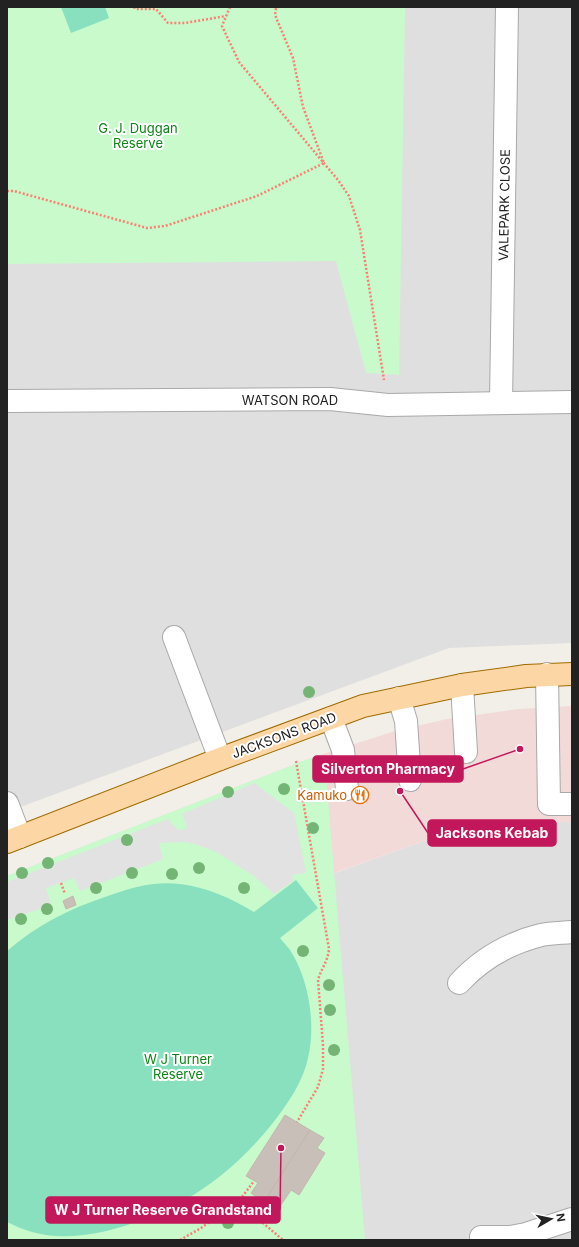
<svg xmlns="http://www.w3.org/2000/svg" width="579" height="1247" viewBox="0 0 579 1247" font-family="Inter,sans-serif">
<style>
.residential{fill:#e0dfdf}
.commercial{fill:#f2dad9}
.park{fill:#c8facc}
.pitch{fill:#88e0be}
.parking{fill:#e2e2e2}
.building{fill:#c7bfb8;stroke:#c4b6ab}
.lines{fill:none;stroke-linecap:round;stroke-linejoin:round}
.minor-casing{stroke:#a9a9a9;stroke-width:24}
.major-casing{stroke:#a06b00;stroke-width:24}
.path{stroke:#fa8072;stroke-width:2.5;stroke-dasharray:2 2;stroke-linecap:butt}
.minor{stroke:#fff;stroke-width:22}
.major{stroke:#fcd6a4;stroke-width:22}
.tree{fill:#74b475}
.labels{text-anchor:middle;dominant-baseline:central;stroke-width:4;stroke-linejoin:round;paint-order:stroke}
.park-label{font-size:13px;fill:#0c8416;stroke:#fff}
.street-label{font-size:13px;fill:#222;stroke:#fff}
.food-label{font-size:13px;fill:#c56008;stroke:#fff;text-anchor:end}
.leader{fill:none;stroke:#c2185b;stroke-width:1.5}
.callout-dot{fill:#c2185b;stroke:#fff;stroke-width:1.5}
.callout{fill:#c2185b;stroke:#c2185b;stroke-width:1.5}
.callout-label{font-size:14px;text-anchor:middle;font-weight:bold;fill:#fff}
</style>
<rect width="100%" height="100%" fill="#f2efe9"/>
<g class="residential">
<polygon points="7,7 572,7 572,643 449,648 7,812"/>
<polygon points="311,758 325,765 335,873 474,823 572,822 572,1240 7,1240 7,876"/>
</g>
<polygon class="commercial" points="572,706 572,822 474,823 334,873 325,765 311,758 395,731 447,719 519,709"/>
<g class="park">
<polygon points="7,7 405,7 399,375 366,373 336,261 7,264"/>
<polygon points="311,758 325,765 365,1240 7,1240 7,876"/>
</g>
<g class="pitch">
<polygon points="61,7 105,7 109,18 71,33"/>
<path d="M296,880l22,28 -38,30c3,4 7,8 10,12 19,29 26,74 18,108 -5,24 -21,47 -36,66 -16,20 -33,37 -53,53 -41,33 -110,62 -163,59 -17,-1 -33,-6 -49,-14v-271c30,-26 62,-42 98,-54 25,-9 48,-16 75,-13 26,3 51,14 74,28z"/>
</g>
<polygon class="parking" points="254,783 294,813 306,873 292,875 293,881 274,894 254,876 218,853 195,844 185,842 159,843 163,859 80,891 74,878 46,888 51,905 7,920 7,882 168,819 174,826 179,830 185,829 187,827 182,814"/>
<g class="building">
<polygon points="73,896 76,905 66,909 63,901"/>
<polygon points="285,1115 310,1130 264,1202 251,1193 258,1183 246,1176"/>
<polygon points="310,1130 324,1138 317,1148 325,1153 299,1195 291,1190 277,1211 264,1202"/>
</g>
<g class="lines">
<defs>
<g id="minor">
<polyline points="7,401 330,399 388,405 572,402"/>
<polyline points="501,403 507,7"/>
<polyline points="174,637 220,759"/>
<polyline points="547,674 549,804 572,804"/>
<polyline points="462,685 466,752"/>
<polyline points="399,698 406,721 410,780"/>
<polyline points="331,718 343,750 347,789"/>
<polyline points="7,803 20,837"/>
<path d="M459,983c22,-24 50,-40 82,-48 10,-2 21,-2 31,-3"/>
<polyline points="481,1237 510,1237 526,1234 572,1219"/>
</g>
<polyline id="major" points="7,842 220,759 363,706 462,685 526,676 572,674"/>
</defs>
<use href="#minor" class="minor-casing"/>
<use href="#major" class="major-casing"/>
<g class="path">
<polyline points="134,7 135,9 156,9 168,23 185,23 226,16"/>
<polyline points="230,7 222,26 239,62 338,180 349,196 360,230 384,380"/>
<polyline points="7,191 14,191 147,228 165,226 257,196 324,163 303,107 293,58 275,15 276,7"/>
<path d="M296,761l33,188c-1,12 -8,20 -11,31l5,65v24l-5,18 -21,35"/>
<polyline points="61,883 65,894"/>
<polyline points="239,1201 250,1212 283,1240"/>
<polyline points="180,1240 201,1228 239,1201 254,1181"/>
</g>
<use href="#minor" class="minor"/>
<use href="#major" class="major"/>
</g>
<g class="tree">
<circle cx="309" cy="692" r="6"/>
<circle cx="284" cy="789" r="6"/>
<circle cx="228" cy="792" r="6"/>
<circle cx="313" cy="828" r="6"/>
<circle cx="127" cy="840" r="6"/>
<circle cx="48" cy="863" r="6"/>
<circle cx="199" cy="868" r="6"/>
<circle cx="22" cy="873" r="6"/>
<circle cx="132" cy="873" r="6"/>
<circle cx="172" cy="874" r="6"/>
<circle cx="96" cy="888" r="6"/>
<circle cx="244" cy="888" r="6"/>
<circle cx="47" cy="909" r="6"/>
<circle cx="21" cy="919" r="6"/>
<circle cx="303" cy="951" r="6"/>
<circle cx="329" cy="985" r="6"/>
<circle cx="330" cy="1010" r="6"/>
<circle cx="334" cy="1050" r="6"/>
<circle cx="228" cy="1223" r="6"/>
</g>
<defs>
<symbol id="restaurant-ring" viewBox="-11 -11 22 22"><circle r="9.5" fill="#fff" stroke="#e8710a" stroke-width="1.5"/><path d="M-5-6h1v4h1v-4h1v4h1v-4h1v5L-1.5 .5V6h-2V.5L-5-1ZM5-6V6H3V1.5H1.5Q1.5-4 5-6Z" fill="#e8710a"/></symbol>
</defs>
<g fill-rule="evenodd">
<use href="#restaurant-ring" x="350" y="785" width="20" height="20"/>
</g>
<g class="labels">
<g class="park-label">
<text x="138" y="128">G. J. Duggan<tspan x="138" dy="15">Reserve</tspan></text>
<text x="178" y="1059">W J Turner<tspan x="178" dy="15">Reserve</tspan></text>
</g>
<g class="street-label">
<text transform="translate(504 205) rotate(-89)">VALEPARK CLOSE</text>
<text x="290" y="400">WATSON ROAD</text>
<text transform="translate(284 735) rotate(-20)">JACKSONS ROAD</text>
</g>
<g class="food-label">
<text x="347" y="795">Kamuko</text>
</g>
</g>
<path class="leader" d="M520 749L463 769M400 791L428 833M281 1148L280 1210"/>
<g class="callout-dot">
<circle cx="520" cy="749" r="4"/>
<circle cx="400" cy="791" r="4"/>
<circle cx="281" cy="1148" r="4"/>
</g>
<g class="callout">
<rect x="313" y="756" width="150" height="26" rx="4"/>
<rect x="428" y="820" width="128" height="26" rx="4"/>
<rect x="46" y="1197" width="234" height="26" rx="4"/>
</g>
<g class="callout-label">
<text x="388" y="774">Silverton Pharmacy</text>
<text x="492" y="838">Jacksons Kebab</text>
<text x="163" y="1215">W J Turner Reserve Grandstand</text>
</g>
<rect width="579" height="1247" fill="none" stroke="#222222" stroke-width="16"/>
<g transform="translate(551 1219) rotate(81)" stroke="#ffffff" stroke-width="3" paint-order="stroke">
<path d="M0-3L7 15L0 10L-7 15Z" fill="#222222"/>
<text y="-6" font-size="11" font-weight="bold" text-anchor="middle" fill="#222222">N</text>
</g>
</svg>
